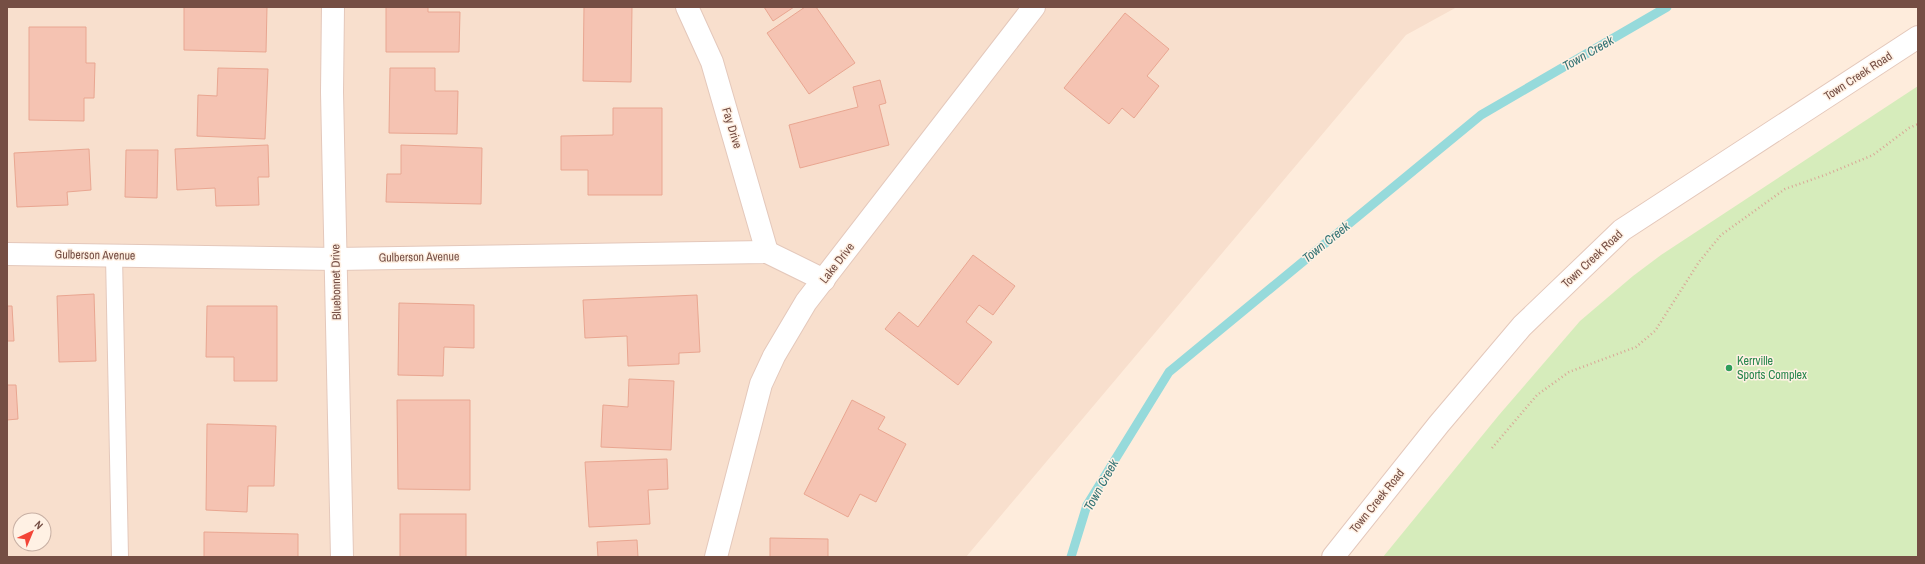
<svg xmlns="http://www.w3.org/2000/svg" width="1925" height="564" viewBox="0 0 1925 564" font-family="'Archivo Narrow',sans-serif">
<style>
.residential{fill:#f8dfcd;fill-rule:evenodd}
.green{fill:#d6ecbb}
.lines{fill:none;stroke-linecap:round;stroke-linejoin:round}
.stream{stroke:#96dadb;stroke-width:9}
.building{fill:#f5c3b2;stroke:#e9a691}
.service-casing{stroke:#e4c8bb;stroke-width:18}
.minor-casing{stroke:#e4c8bb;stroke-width:24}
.path{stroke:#d9a696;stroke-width:2.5;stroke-dasharray:1 3;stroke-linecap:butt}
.service{stroke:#fff;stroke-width:16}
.minor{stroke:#fff;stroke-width:22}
.leisure-dot{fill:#2e9e5b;stroke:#fff1e4;stroke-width:1.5}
.labels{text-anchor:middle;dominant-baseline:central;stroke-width:3;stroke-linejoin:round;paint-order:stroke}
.street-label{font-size:12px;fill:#754e44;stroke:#fff1e4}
.leisure-label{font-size:12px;fill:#27864d;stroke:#fff1e4;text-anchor:start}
.water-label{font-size:13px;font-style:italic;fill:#357475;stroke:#fff1e4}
</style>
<rect width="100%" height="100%" fill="#feecdc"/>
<path class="residential" d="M7,7h1450l-51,28 -440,522h-959zM20,520h24v24h-24z"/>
<polygon class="green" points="1918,86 1918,557 1383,557 1499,415 1580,321 1633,276 1661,255"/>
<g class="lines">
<polyline class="stream" points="1071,557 1087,505 1169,372 1481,115 1667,7"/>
</g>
<g class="building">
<polygon points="184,7 267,7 266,52 184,50"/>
<polygon points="386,7 428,7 428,12 460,12 459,52 386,52"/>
<polygon points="584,7 632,7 631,82 583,81"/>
<polygon points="764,7 794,7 773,21"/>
<polygon points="805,7 816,7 855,63 809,94 767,33"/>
<polygon points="1125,13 1169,49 1147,76 1159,86 1134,118 1122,108 1109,124 1064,88"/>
<polygon points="29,27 86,27 86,63 95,63 94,98 84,98 84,121 29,120"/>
<polygon points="218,68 268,69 265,139 197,136 198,95 217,96"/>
<polygon points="390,68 435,68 435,91 458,91 457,134 389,133"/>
<polygon points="880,80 886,103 879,105 889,145 800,168 789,125 858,107 853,87"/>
<polygon points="613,108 662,108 662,195 588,195 588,170 561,170 561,136 613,135"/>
<polygon points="268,145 269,177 258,177 259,205 216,206 215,188 177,190 175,149"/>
<polygon points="401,145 482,148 481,204 386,202 387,174 401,174"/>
<polygon points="89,149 91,190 67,192 68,205 17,207 14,153"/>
<polygon points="126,150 158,150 157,198 125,197"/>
<polygon points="973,255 1015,286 993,315 979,305 966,322 992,342 958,385 885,329 899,312 918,327"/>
<polygon points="94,294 96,361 59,362 57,296"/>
<polygon points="697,295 700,352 679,353 679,364 628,366 627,336 585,338 583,300"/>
<polygon points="399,303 474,305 474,348 444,347 443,376 398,375"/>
<polygon points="7,306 12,306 14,341 7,341"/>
<polygon points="207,306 277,306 277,381 234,381 234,357 206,357"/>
<polygon points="629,379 674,381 671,450 601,447 603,405 628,407"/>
<polygon points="7,385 16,385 18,419 7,420"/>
<polygon points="397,400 470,400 470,490 398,489"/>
<polygon points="852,400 885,417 878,429 906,444 876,502 860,494 848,517 804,494"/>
<polygon points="207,424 276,426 274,486 248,486 247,512 206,510"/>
<polygon points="667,459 668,489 648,490 650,524 589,527 585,462"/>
<rect x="400" y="514" width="66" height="43"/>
<polygon points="204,532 298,534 298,557 204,557"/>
<polygon points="770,538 828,539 828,557 770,557"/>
<polygon points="637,540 638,557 598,557 597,542"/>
</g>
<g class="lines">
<defs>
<polyline id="service" points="114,256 120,557"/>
<g id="minor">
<polyline points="333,7 332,92 342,557"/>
<polyline points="687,7 712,62 767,252"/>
<polyline points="7,254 336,259 767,252 824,280"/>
<polyline points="716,557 761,384 774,356 806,302 1034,7"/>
<polyline points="1333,557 1439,424 1522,326 1622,230 1918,37"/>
</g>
</defs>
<use href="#service" class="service-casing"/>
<use href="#minor" class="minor-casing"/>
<polyline class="path" points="1492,448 1537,395 1569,372 1636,347 1655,331 1699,262 1721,235 1785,189 1825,175 1873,155 1909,128 1918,124"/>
<use href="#service" class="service"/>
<use href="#minor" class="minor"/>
</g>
<circle class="leisure-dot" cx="1729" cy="368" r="4"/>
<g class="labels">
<g class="street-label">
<text transform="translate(1858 76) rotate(-33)">Town Creek Road</text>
<text transform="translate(732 128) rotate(73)">Fay Drive</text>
<text transform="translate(95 255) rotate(1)">Gulberson Avenue</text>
<text transform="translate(419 257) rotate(-1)">Gulberson Avenue</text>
<text transform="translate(1592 259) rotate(-43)">Town Creek Road</text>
<text transform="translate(837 263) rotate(-52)">Lake Drive</text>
<text transform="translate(336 282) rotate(-91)">Bluebonnet Drive</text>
<text transform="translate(1377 501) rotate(-51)">Town Creek Road</text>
</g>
<g class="leisure-label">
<text x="1737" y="361">Kerrville<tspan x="1737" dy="14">Sports Complex</tspan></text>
</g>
<g class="water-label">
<text transform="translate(1588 53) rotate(-30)">Town Creek</text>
<text transform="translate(1326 242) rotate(-39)">Town Creek</text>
<text transform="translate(1101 485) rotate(-61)">Town Creek</text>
</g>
</g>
<rect width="1925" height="564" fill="none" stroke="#754e44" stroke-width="16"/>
<g transform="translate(32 532) rotate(44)"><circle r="19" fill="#fff1e4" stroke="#c8b0a4"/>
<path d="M0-3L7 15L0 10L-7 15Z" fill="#f34537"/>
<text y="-6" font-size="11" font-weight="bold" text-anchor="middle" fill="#754e44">N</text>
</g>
</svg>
